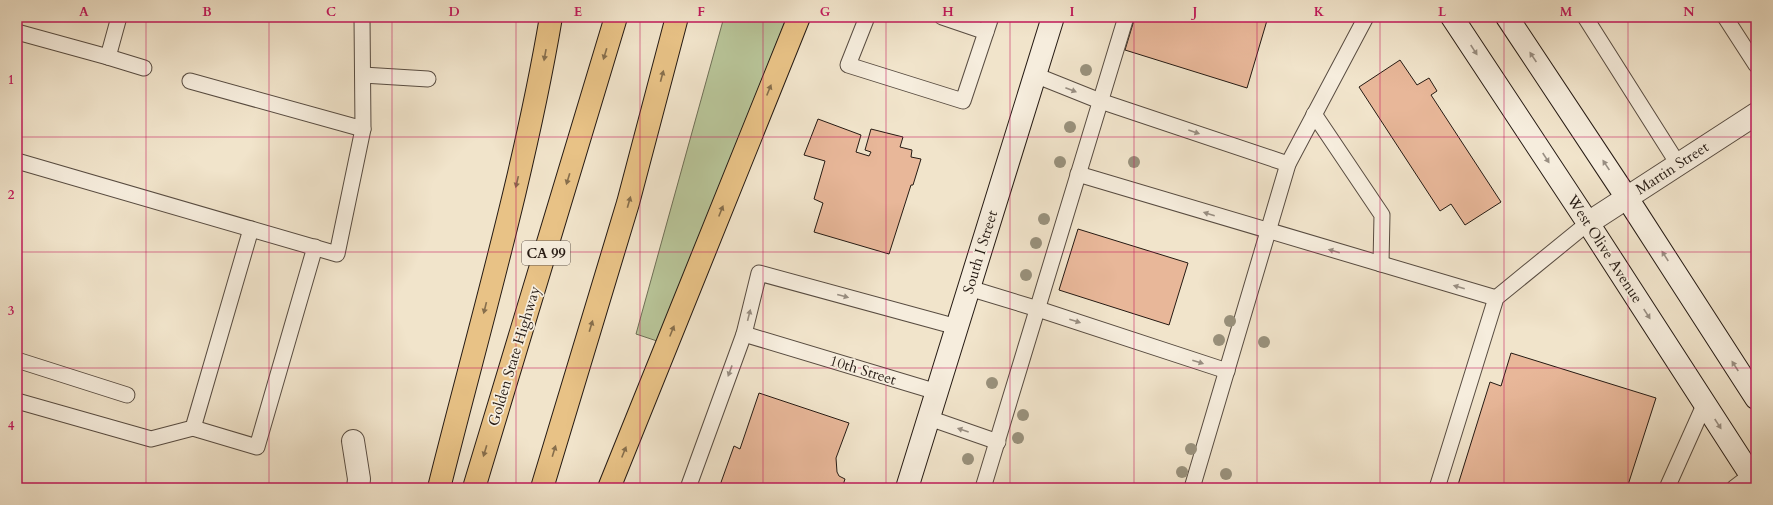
<svg xmlns="http://www.w3.org/2000/svg" width="1773" height="505" viewBox="0 0 1773 505" font-family="Cardo,serif">
<style>
.green{fill:#b8c498;stroke:#6e6f56}
.building{fill:#e8b799;stroke:#251a13}
.lines{fill:none;stroke-linecap:round;stroke-linejoin:round}
.lane-casing{stroke:#584c41;stroke-width:17}
.street-casing{stroke:#584c41;stroke-width:24}
.secondary-casing{stroke:#251a13;stroke-width:24}
.highway-casing{stroke:#251a13;stroke-width:24}
.lane{stroke:#f6eddd;stroke-width:15}
.street{stroke:#f6eddd;stroke-width:22}
.secondary{stroke:#f6eddd;stroke-width:22}
.highway{stroke:#e8c286;stroke-width:22}
.tree{fill:#99917c}
.oneway{fill:#988e82}
.oneway2{fill:#866e4c}
.grid{fill:none;stroke:#c2185b;stroke-width:1;stroke-opacity:0.55}
.labels{text-anchor:middle;dominant-baseline:central;stroke-width:3.5;stroke-linejoin:round;paint-order:stroke}
.shield{fill:#f6eddd;stroke:#645950;stroke-width:1}
.shield-label{font-size:14px;font-weight:bold;fill:#251a13}
.street-label{font-size:15px;fill:#251a13;stroke:#f6eddd}
.neatline{fill:none;stroke:#c2185b;stroke-width:1.5}
.grid-label{font-size:13px;text-anchor:middle;font-weight:bold;fill:#c2185b}
</style>
<rect width="100%" height="100%" fill="#f1e4cb"/>
<filter id="stains"><feTurbulence type="fractalNoise" baseFrequency=".005" numOctaves="4"/><feColorMatrix values="0 0 0 0 .2 0 0 0 0 .09 0 0 0 0 .02 0 0 0 .5 -.17"/></filter>
<radialGradient id="worn" r=".72"><stop offset=".6" stop-color="#630" stop-opacity="0"/><stop offset="1" stop-color="#630" stop-opacity=".3"/></radialGradient>
<polygon class="green" points="724,17 787,17 657,341 636,334"/>
<g class="building">
<polygon points="1135,17 1268,17 1247,88 1125,50"/>
<polygon points="1400,60 1417,85 1429,78 1437,91 1431,95 1501,202 1465,225 1451,204 1440,211 1359,87"/>
<polygon points="818,119 861,135 856,152 869,156 871,152 865,150 871,129 903,137 900,147 912,150 911,157 921,159 913,185 911,185 889,254 814,232 823,203 814,199 825,161 804,155"/>
<polygon points="1078,229 1188,263 1169,325 1059,290"/>
<polygon points="1511,353 1656,398 1627,488 1457,488 1490,382 1501,386"/>
<polygon points="759,393 849,423 836,458 837,472 839,476 845,479 842,488 719,488 734,446 740,449"/>
</g>
<g class="lines">
<defs>
<g id="lane">
<polyline points="867,17 848,65 963,101 991,17"/>
<polyline points="942,17 986,32"/>
<polyline points="1585,17 1678,164"/>
<polyline points="1725,17 1756,65"/>
<polyline points="17,32 108,57 144,68"/>
<polyline points="108,57 119,17"/>
<polyline points="363,75 428,79"/>
<polyline points="1035,75 1100,101 1288,164"/>
<polyline points="190,81 363,129 362,17"/>
<polyline points="1314,114 1382,215 1381,264"/>
<polyline points="17,161 337,254 363,129"/>
<polyline points="1078,174 1496,298"/>
<polyline points="969,288 1038,309 1227,371"/>
<polyline points="17,360 127,395"/>
<polyline points="937,392 744,334 759,273 957,327"/>
<polyline points="17,401 151,439 193,428 251,229"/>
<polyline points="929,418 998,442"/>
<polyline points="193,428 257,447 315,247"/>
<polyline points="688,488 744,334"/>
<polyline points="983,488 1126,17"/>
<polyline points="1192,488 1288,164 1366,17"/>
<polyline points="1437,488 1496,298 1588,223"/>
<polyline points="1667,488 1705,403"/>
<polyline points="1734,488 1751,475"/>
</g>
<g id="street">
<polyline points="1588,223 1756,114"/>
<polyline points="353,441 359,479 358,488"/>
</g>
<g id="secondary">
<polyline points="1452,17 1588,223 1756,483"/>
<polyline points="1507,17 1627,198 1756,398"/>
<polyline points="907,488 1053,17"/>
</g>
<g id="highway">
<path d="M439,488c39,-156 85,-312 112,-471"/>
<polyline points="474,488 616,17"/>
<polyline points="542,488 628,203 677,17"/>
<polyline points="609,488 799,17"/>
</g>
</defs>
<use href="#lane" class="lane-casing"/>
<use href="#street" class="street-casing"/>
<use href="#secondary" class="secondary-casing"/>
<use href="#highway" class="highway-casing"/>
<use href="#lane" class="lane"/>
<use href="#street" class="street"/>
<use href="#secondary" class="secondary"/>
<use href="#highway" class="highway"/>
</g>
<g class="tree">
<circle cx="1086" cy="70" r="6"/>
<circle cx="1070" cy="127" r="6"/>
<circle cx="1060" cy="162" r="6"/>
<circle cx="1134" cy="162" r="6"/>
<circle cx="1044" cy="219" r="6"/>
<circle cx="1036" cy="243" r="6"/>
<circle cx="1026" cy="275" r="6"/>
<circle cx="1230" cy="321" r="6"/>
<circle cx="1219" cy="340" r="6"/>
<circle cx="1264" cy="342" r="6"/>
<circle cx="992" cy="383" r="6"/>
<circle cx="1023" cy="415" r="6"/>
<circle cx="1018" cy="438" r="6"/>
<circle cx="1191" cy="449" r="6"/>
<circle cx="968" cy="459" r="6"/>
<circle cx="1182" cy="472" r="6"/>
<circle cx="1226" cy="474" r="6"/>
</g>
<defs><path id="oneway-solid" d="M-6-.8H1V-3.2L6.5 0L1 3.2V.8H-6Z"/></defs>
<g class="oneway">
<use href="#oneway-solid" transform="translate(1474 50) rotate(57)"/>
<use href="#oneway-solid" transform="translate(1533 57) rotate(-124)"/>
<use href="#oneway-solid" transform="translate(1071 90) rotate(21)"/>
<use href="#oneway-solid" transform="translate(1194 132) rotate(19)"/>
<use href="#oneway-solid" transform="translate(1546 158) rotate(57)"/>
<use href="#oneway-solid" transform="translate(1606 165) rotate(-124)"/>
<use href="#oneway-solid" transform="translate(1209 214) rotate(-163)"/>
<use href="#oneway-solid" transform="translate(1334 251) rotate(-164)"/>
<use href="#oneway-solid" transform="translate(1665 256) rotate(-123)"/>
<use href="#oneway-solid" transform="translate(1459 287) rotate(-164)"/>
<use href="#oneway-solid" transform="translate(843 296) rotate(15)"/>
<use href="#oneway-solid" transform="translate(1647 314) rotate(57)"/>
<use href="#oneway-solid" transform="translate(749 315) rotate(-76)"/>
<use href="#oneway-solid" transform="translate(1075 321) rotate(18)"/>
<use href="#oneway-solid" transform="translate(1198 362) rotate(18)"/>
<use href="#oneway-solid" transform="translate(1735 366) rotate(-123)"/>
<use href="#oneway-solid" transform="translate(730 371) rotate(110)"/>
<use href="#oneway-solid" transform="translate(1718 424) rotate(57)"/>
<use href="#oneway-solid" transform="translate(963 430) rotate(-161)"/>
</g>
<g class="oneway2">
<use href="#oneway-solid" transform="translate(605 54) rotate(107)"/>
<use href="#oneway-solid" transform="translate(545 55) rotate(100)"/>
<use href="#oneway-solid" transform="translate(662 76) rotate(-75)"/>
<use href="#oneway-solid" transform="translate(769 90) rotate(-68)"/>
<use href="#oneway-solid" transform="translate(568 179) rotate(107)"/>
<use href="#oneway-solid" transform="translate(517 182) rotate(103)"/>
<use href="#oneway-solid" transform="translate(629 202) rotate(-74)"/>
<use href="#oneway-solid" transform="translate(721 211) rotate(-68)"/>
<use href="#oneway-solid" transform="translate(485 308) rotate(104)"/>
<use href="#oneway-solid" transform="translate(591 326) rotate(-73)"/>
<use href="#oneway-solid" transform="translate(672 331) rotate(-68)"/>
<use href="#oneway-solid" transform="translate(485 451) rotate(107)"/>
<use href="#oneway-solid" transform="translate(554 451) rotate(-73)"/>
<use href="#oneway-solid" transform="translate(624 452) rotate(-68)"/>
</g>
<path class="grid" d="M146,17v471M269,17v471M392,17v471M516,17v471M640,17v471M763,17v471M886,17v471M1010,17v471M1134,17v471M1257,17v471M1380,17v471M1504,17v471M1628,17v471M17,137h1739M17,252h1739M17,368h1739"/>
<g class="labels">
<rect class="shield" x="522" y="241" width="48" height="24" rx="3"/>
<g class="shield-label">
<text x="546" y="253">CA 99</text>
</g>
<g class="street-label">
<text transform="translate(1672 168) rotate(-33)">Martin Street</text>
<text transform="translate(1605 249) rotate(57)">West Olive Avenue</text>
<text transform="translate(980 252) rotate(-73)">South I Street</text>
<text transform="translate(514 356) rotate(-73)">Golden State Highway</text>
<text transform="translate(863 370) rotate(17)">10th Street</text>
</g>
</g>
<rect width="1773" height="505" fill="none" stroke="#f1e4cb" stroke-width="44"/>
<rect x="22" y="22" width="1729" height="461" class="neatline"/>
<g class="grid-label">
<text x="84" y="16">A</text>
<text x="207" y="16">B</text>
<text x="331" y="16">C</text>
<text x="454" y="16">D</text>
<text x="578" y="16">E</text>
<text x="701" y="16">F</text>
<text x="825" y="16">G</text>
<text x="948" y="16">H</text>
<text x="1072" y="16">I</text>
<text x="1195" y="16">J</text>
<text x="1319" y="16">K</text>
<text x="1442" y="16">L</text>
<text x="1566" y="16">M</text>
<text x="1689" y="16">N</text>
<text x="11" y="84">1</text>
<text x="11" y="199">2</text>
<text x="11" y="315">3</text>
<text x="11" y="430">4</text>
</g>
<rect width="100%" height="100%" filter="url(#stains)"/>
<rect width="100%" height="100%" fill="url(#worn)"/>
</svg>
